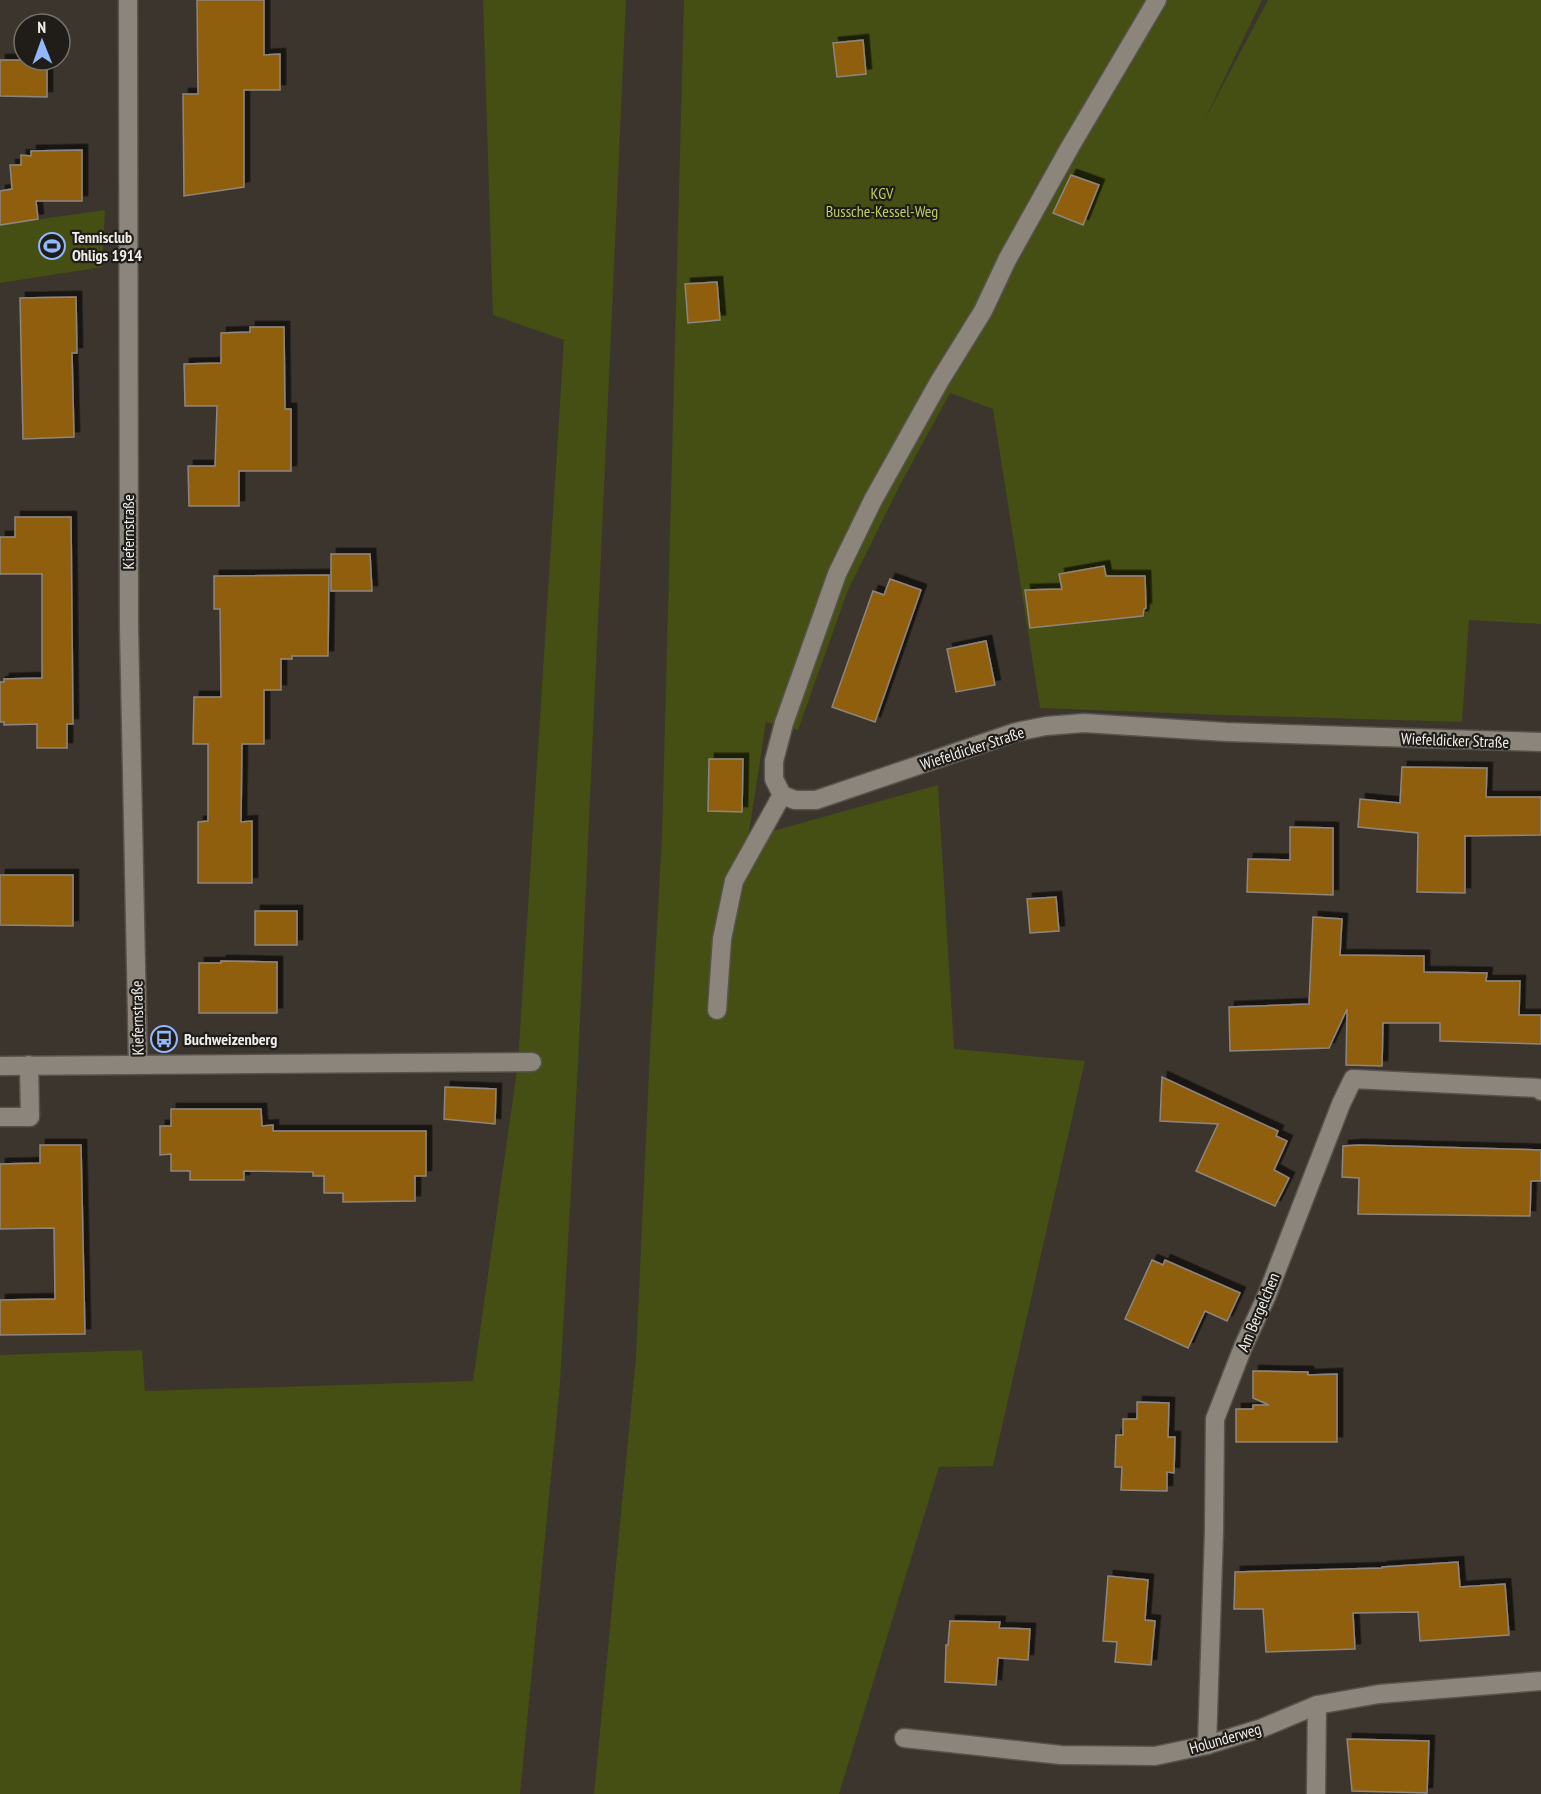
<svg xmlns="http://www.w3.org/2000/svg" width="1541" height="1794" viewBox="0 0 1541 1794" font-family="'PT Sans Narrow',sans-serif">
<style>
.green{fill:#454e13}
.building{fill:#905e11;stroke:#8e867e;stroke-width:1.5;filter:url(#shadow)}
.lines{fill:none;stroke-linecap:round;stroke-linejoin:round}
.service-casing{stroke:#58524d;stroke-width:21}
.minor-casing{stroke:#58524d;stroke-width:21}
.service{stroke:#8c857c;stroke-width:18}
.minor{stroke:#8c857c;stroke-width:18}
.labels{text-anchor:middle;dominant-baseline:central;stroke-width:4.5;stroke-linejoin:round;paint-order:stroke}
.park-label{font-size:16px;fill:#bcce60;stroke:#201d19}
.poi-label{font-size:16px;font-weight:bold;fill:#f1ede9;stroke:#201d19;text-anchor:start}
.street-label{font-size:16px;fill:#f1ede9;stroke:#201d19}
</style>
<defs>
<filter id="shadow"><feDropShadow dx="5.5" dy="-5.5" stdDeviation="0" flood-color="#0009"/></filter>
</defs>
<rect width="100%" height="100%" fill="#3b352d"/>
<g class="green">
<polygon points="483,0 626,0 578,1064 560,1384 520,1794 0,1794 0,1355 142,1350 145,1391 473,1381 518,1063 564,340 493,315"/>
<polygon points="684,0 1262,0 1204,121 1268,0 1541,0 1541,624 1469,620 1462,722 1224,715 1040,708 993,409 950,393 900,485 848,590 798,730 766,722 748,838 938,785 954,1049 1085,1061 993,1466 939,1467 839,1794 594,1794 636,1357 650,1050 662,837"/>
<polygon points="105,210 102,267 0,283 0,225"/>
</g>
<g class="building">
<polygon points="197,0 264,0 264,55 280,54 280,90 244,90 244,187 184,196 183,94 198,94"/>
<polygon points="863,40 866,74 837,77 833,43"/>
<polygon points="0,60 47,60 47,97 0,96"/>
<polygon points="82,150 82,201 36,201 38,219 0,225 0,191 12,189 10,165 21,165 21,155 31,156 31,151"/>
<polygon points="1071,175 1099,185 1083,225 1053,213"/>
<polygon points="717,282 720,320 688,323 685,284"/>
<polygon points="76,297 77,353 72,353 74,437 23,439 20,298"/>
<polygon points="250,327 284,327 285,409 291,409 291,471 239,471 239,506 189,506 188,466 215,466 217,406 185,406 184,364 221,363 221,333 250,332"/>
<polygon points="15,517 71,517 73,724 67,724 67,748 37,748 37,724 4,725 4,722 0,722 0,682 4,682 4,679 42,678 42,574 0,574 0,537 15,537"/>
<polygon points="331,554 370,554 372,591 331,591"/>
<polygon points="1104,566 1106,576 1145,576 1146,608 1144,609 1143,616 1030,628 1025,590 1062,589 1059,574"/>
<polygon points="329,575 328,656 292,656 292,659 281,659 281,690 264,690 264,744 242,744 241,822 252,821 252,883 198,883 198,822 208,821 208,744 193,744 194,697 221,697 220,609 214,609 214,576"/>
<polygon points="890,579 921,590 875,722 832,707 873,591 884,595"/>
<polygon points="986,641 995,685 956,692 947,649"/>
<polygon points="709,759 743,759 742,812 708,811"/>
<polygon points="1402,767 1487,768 1486,797 1541,797 1541,835 1465,836 1465,893 1417,892 1418,833 1358,827 1360,799 1400,803"/>
<polygon points="1290,827 1333,828 1333,895 1247,892 1248,859 1290,860"/>
<polygon points="0,875 73,875 73,926 0,925"/>
<polygon points="1056,897 1059,931 1030,933 1027,899"/>
<rect x="255" y="911" width="42" height="34"/>
<polygon points="1313,917 1342,919 1340,955 1424,956 1424,972 1487,973 1486,981 1520,981 1519,1015 1541,1015 1541,1044 1440,1041 1440,1023 1383,1023 1382,1066 1346,1065 1347,1009 1329,1048 1230,1051 1229,1007 1309,1004"/>
<polygon points="221,961 277,962 277,1013 199,1013 199,963 221,963"/>
<polygon points="1162,1077 1278,1131 1276,1136 1287,1141 1274,1170 1289,1178 1275,1206 1196,1171 1218,1124 1160,1121"/>
<polygon points="445,1087 496,1089 495,1124 444,1119"/>
<polygon points="171,1109 261,1109 262,1126 273,1125 273,1131 426,1131 426,1176 415,1176 415,1201 343,1202 343,1193 324,1193 324,1176 313,1176 313,1172 244,1171 244,1180 190,1180 190,1171 171,1171 171,1154 160,1155 160,1126 171,1126"/>
<polygon points="40,1145 81,1145 85,1334 0,1335 0,1300 55,1299 54,1228 0,1229 0,1164 40,1163"/>
<polygon points="1359,1145 1541,1150 1541,1181 1531,1181 1530,1216 1358,1214 1359,1178 1342,1177 1343,1146"/>
<polygon points="1152,1260 1163,1265 1165,1260 1240,1293 1227,1321 1205,1311 1188,1348 1125,1319"/>
<polygon points="1253,1371 1308,1372 1308,1375 1337,1374 1337,1442 1236,1442 1236,1409 1253,1409 1253,1405 1269,1405 1253,1398"/>
<polygon points="1137,1402 1169,1403 1168,1437 1175,1437 1174,1473 1167,1472 1167,1491 1121,1490 1122,1467 1115,1467 1116,1435 1123,1435 1123,1419 1137,1419"/>
<polygon points="1458,1562 1460,1587 1505,1584 1509,1635 1420,1641 1418,1612 1353,1613 1355,1649 1266,1652 1263,1609 1234,1609 1235,1572 1382,1568 1382,1567"/>
<polygon points="1108,1576 1148,1580 1145,1620 1155,1621 1151,1665 1115,1662 1117,1642 1103,1641"/>
<polygon points="950,1621 1000,1622 999,1628 1030,1629 1028,1660 998,1658 996,1685 945,1682 946,1645 948,1645"/>
<polygon points="1347,1739 1429,1741 1427,1793 1352,1791"/>
</g>
<g class="lines">
<defs>
<g id="service">
<polyline points="717,1010 722,939 734,881 782,795 774,779 774,761 784,723 837,574 873,500 939,382 983,311 1007,260 1070,147 1157,0"/>
<polyline points="0,1117 30,1117 29,1065"/>
</g>
<g id="minor">
<polyline points="128,0 129,627 138,1064"/>
<polyline points="782,795 795,800 816,800 1016,732 1046,726 1084,723 1226,732 1541,742"/>
<polyline points="0,1066 532,1062"/>
<polyline points="904,1738 1061,1755 1155,1756 1207,1745 1262,1728 1317,1705 1379,1694 1541,1681"/>
<polyline points="1207,1745 1214,1531 1215,1419 1243,1347 1267,1295 1341,1104 1353,1079 1538,1088 1541,1091"/>
<polyline points="1316,1794 1317,1705"/>
</g>
</defs>
<use href="#service" class="service-casing"/>
<use href="#minor" class="minor-casing"/>
<use href="#service" class="service"/>
<use href="#minor" class="minor"/>
</g>
<defs>
<symbol id="stadium-ring" viewBox="-11 -11 22 22"><circle r="9.5" fill="#201d19" stroke="#92b7fd" stroke-width="1.5"/><path d="M0-5a6.5 5 0 1 0 0 10a6.5 5 0 1 0 0-10ZM-3.5-1.8h7v3.6h-7Z" fill="#92b7fd"/></symbol>
<symbol id="bus-ring" viewBox="-11 -11 22 22"><circle r="9.5" fill="#201d19" stroke="#92b7fd" stroke-width="1.5"/><path d="M-5-6H5V4H4V6H2V4H-2V6H-4V4H-5ZM-3.5-4V0h7V-4ZM-3.5 1.2v1.5H-2V1.2ZM2 1.2v1.5H3.5V1.2Z" fill="#92b7fd"/></symbol>
</defs>
<g fill-rule="evenodd">
<use href="#stadium-ring" x="37" y="231" width="30" height="30"/>
<use href="#bus-ring" x="149" y="1024" width="30" height="30"/>
</g>
<g class="labels">
<g class="park-label">
<text x="882" y="193">KGV<tspan x="882" dy="18">Bussche-Kessel-Weg</tspan></text>
</g>
<g class="poi-label">
<text x="72" y="237">Tennisclub<tspan x="72" dy="18">Ohligs 1914</tspan></text>
<text x="184" y="1039">Buchweizenberg</text>
</g>
<g class="street-label">
<text transform="translate(128 532) rotate(-90)">Kiefernstraße</text>
<text transform="translate(1455 740) rotate(2)">Wiefeldicker Straße</text>
<text transform="translate(972 748) rotate(-18)">Wiefeldicker Straße</text>
<text transform="translate(137 1018) rotate(-91)">Kiefernstraße</text>
<text transform="translate(1258 1312) rotate(-67)">Am Bergelchen</text>
<text transform="translate(1225 1738) rotate(-16)">Holunderweg</text>
</g>
</g>
<g transform="translate(42 42) rotate(359)"><circle r="28" fill="#201d19" stroke="#74706c" stroke-width="1.5"/>
<path d="M0-4.5L10 22L0 15L-10 22Z" fill="#92b7fd"/>
<text y="-9" font-size="16" font-weight="bold" text-anchor="middle" fill="#f1ede9">N</text>
</g>
</svg>
